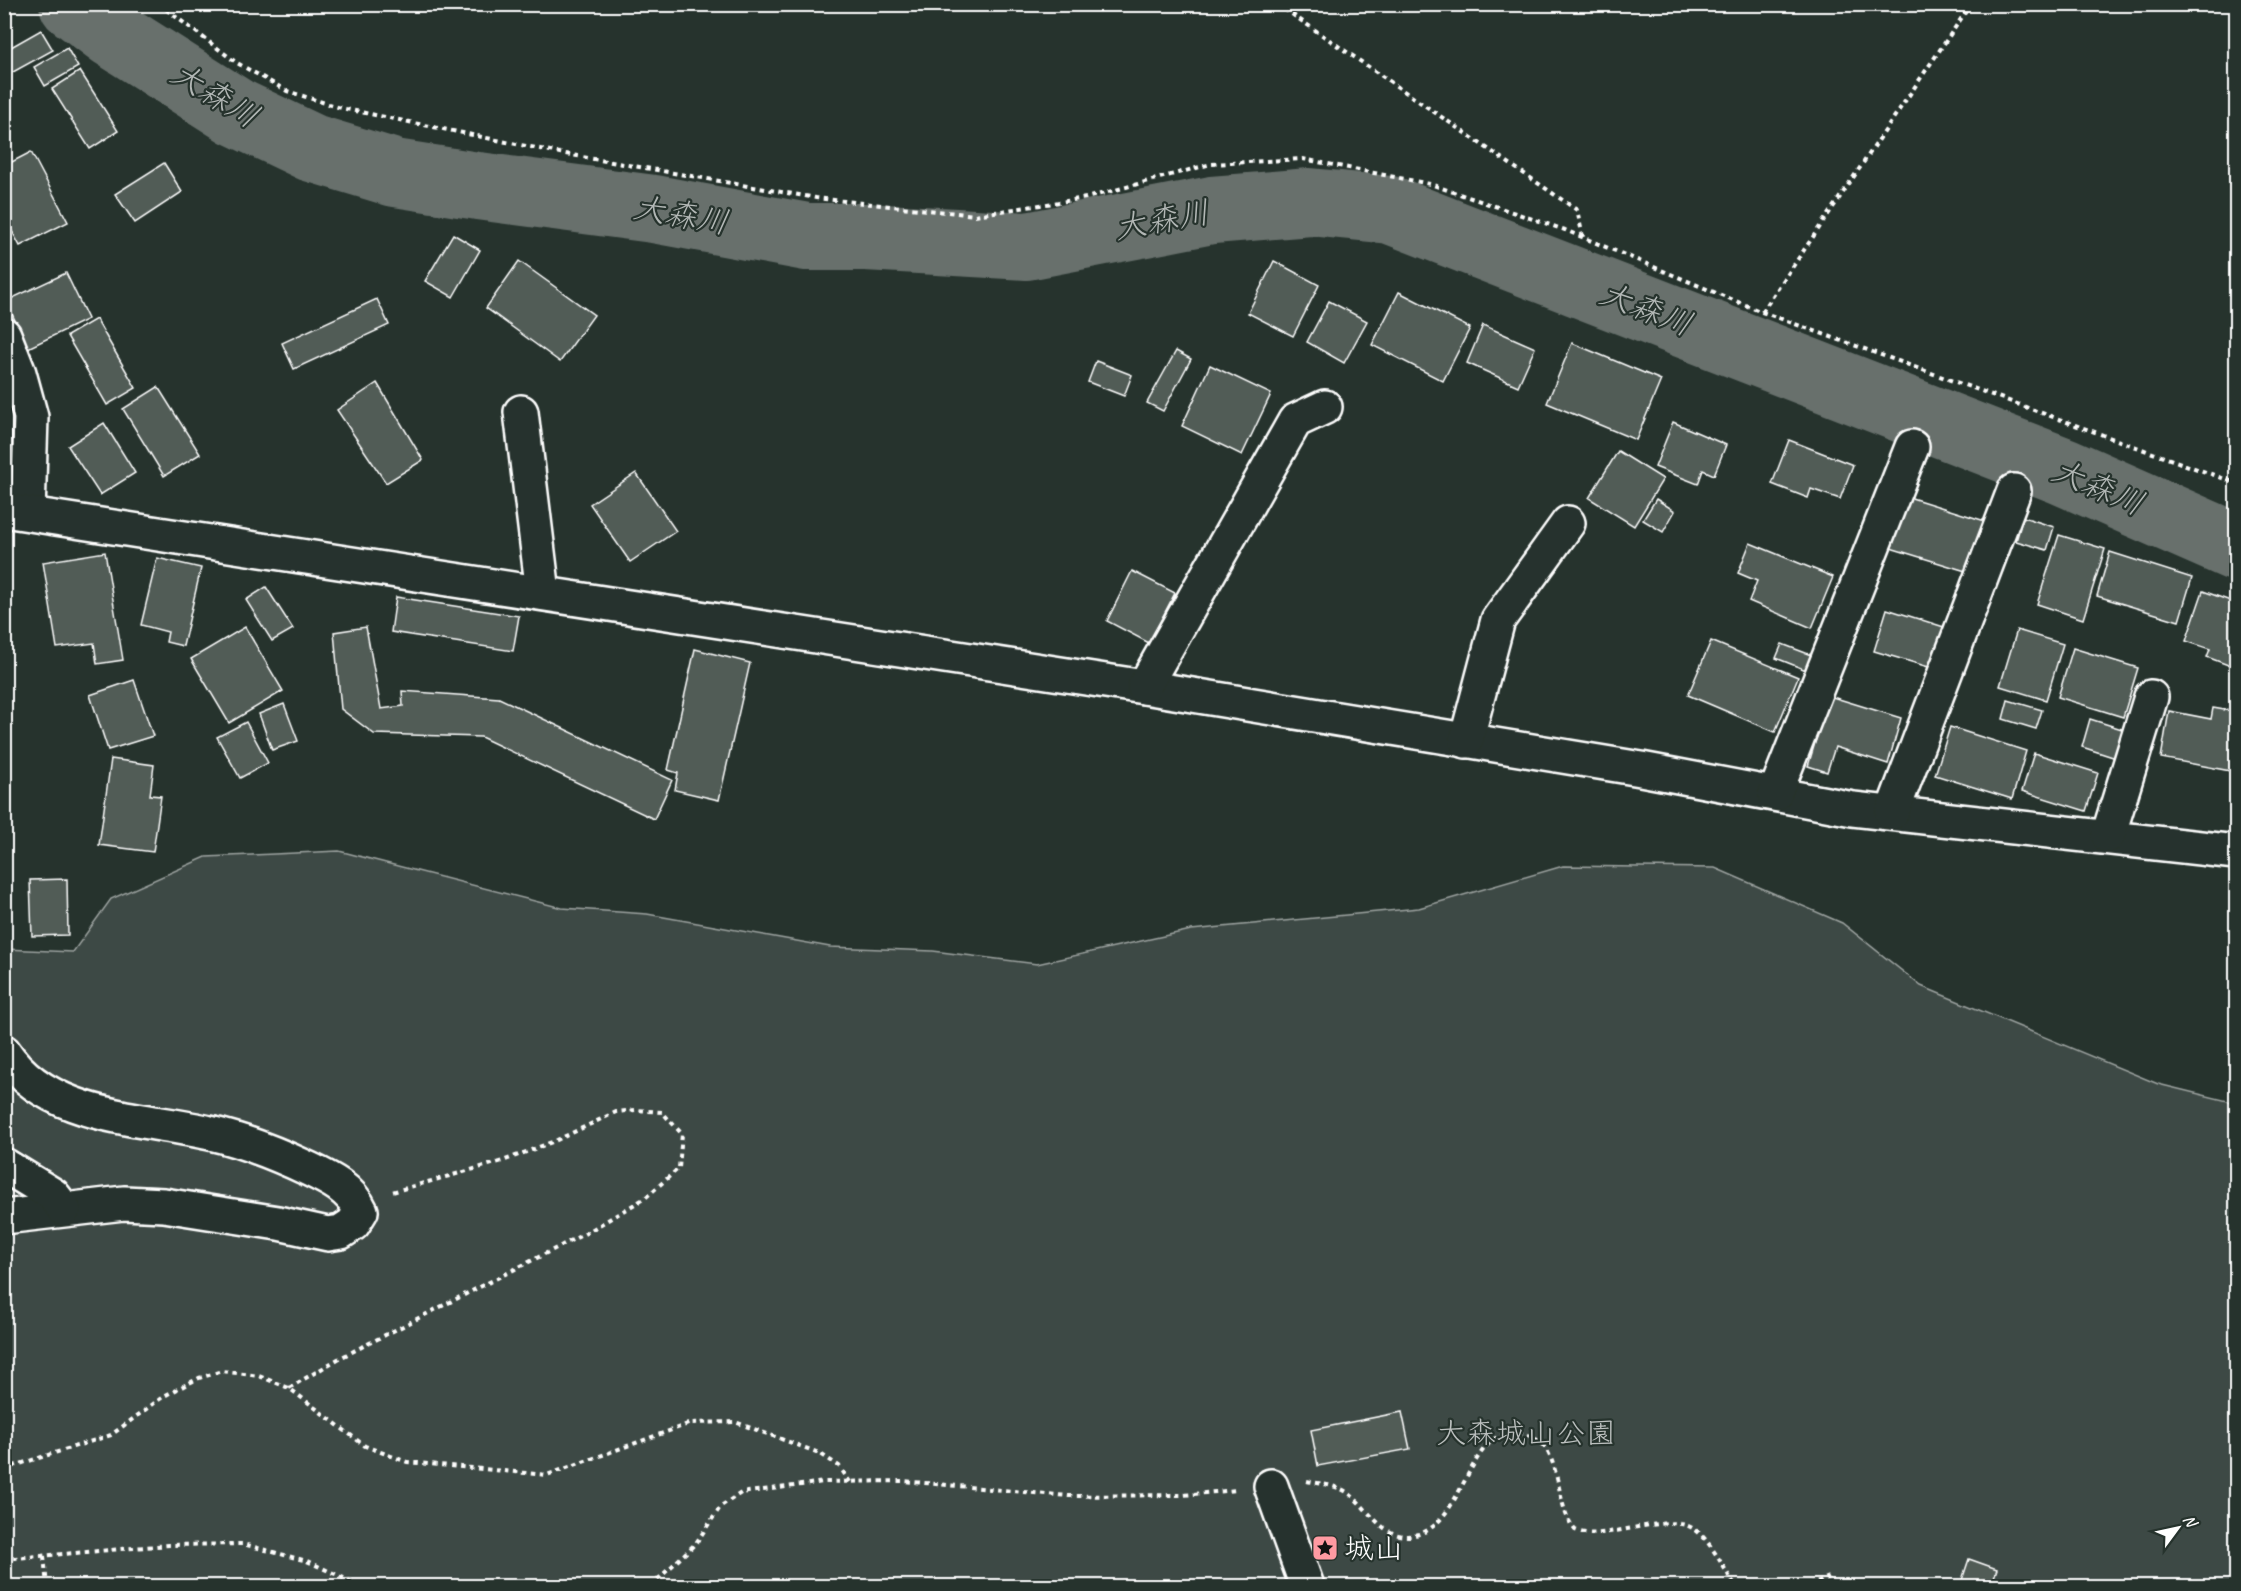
<svg xmlns="http://www.w3.org/2000/svg" width="2241" height="1591" viewBox="0 0 2241 1591" font-family="Caveat,'Klee One',sans-serif">
<style>
.green{fill:#3e4944;stroke:#9ea4a2;stroke-width:1.5}
.lines{fill:none;stroke-linecap:round;stroke-linejoin:round}
.river{stroke:#67706c;stroke-width:68}
.building{fill:#515c57;stroke:#fff;stroke-width:1.5}
.minor-casing{stroke:#fff;stroke-width:38}
.path{stroke:#fff;stroke-width:4;stroke-dasharray:4.5 4.5;stroke-linecap:butt}
.minor{stroke:#26332d;stroke-width:33}
.labels{text-anchor:middle;dominant-baseline:central;stroke-width:4.5;stroke-linejoin:round;paint-order:stroke}
.park-label{font-size:30px;fill:#bbbfbe;stroke:#26332d}
.poi-label{font-size:30px;fill:#fff;stroke:#26332d;text-anchor:start}
.water-label{font-size:32px;font-style:italic;fill:#b3b8b6;stroke:#26332d}
</style>
<rect width="100%" height="100%" fill="#26332d"/>
<filter id="ink" filterUnits="userSpaceOnUse"><feTurbulence type="fractalNoise" baseFrequency=".0167" numOctaves="2"/><feDisplacementMap in="SourceGraphic" scale="12" xChannelSelector="R" yChannelSelector="G"/><feConvolveMatrix kernelMatrix="1 2 1 2 8 2 1 2 1" color-interpolation-filters="sRGB"/></filter>
<g filter="url(#ink)">
<polygon class="green" points="339,851 562,908 647,914 830,947 933,951 1037,964 1191,930 1419,908 1563,866 1715,868 1842,923 1921,986 2158,1084 2236,1103 2236,1586 5,1586 5,949 73,952 111,899 206,857"/>
<g class="lines">
<polyline class="river" points="73,4 113,34 236,112 312,148 395,173 478,186 654,209 807,237 866,237 1027,246 1212,210 1310,202 1391,210 2063,471 2236,547"/>
</g>
<g class="building">
<polygon points="41,30 53,50 4,77 4,51"/>
<polygon points="67,48 78,67 45,86 34,67"/>
<polygon points="80,71 118,131 90,149 52,89"/>
<polygon points="31,152 68,222 20,246 4,216 4,166"/>
<polygon points="164,163 182,192 135,223 115,194"/>
<polygon points="453,234 480,250 453,297 425,281"/>
<polygon points="519,261 594,315 560,362 486,308"/>
<polygon points="1274,261 1319,285 1293,336 1248,313"/>
<polygon points="66,273 88,319 28,348 6,301"/>
<polygon points="1399,292 1470,328 1443,381 1372,345"/>
<polygon points="377,299 389,325 294,369 282,343"/>
<polygon points="1329,301 1367,321 1344,363 1307,342"/>
<polygon points="96,319 136,388 107,405 67,336"/>
<polygon points="1483,325 1535,348 1518,386 1467,363"/>
<polygon points="1572,343 1661,380 1636,440 1547,403"/>
<polygon points="1176,351 1191,359 1163,411 1147,403"/>
<polygon points="1096,361 1132,375 1124,396 1088,382"/>
<polygon points="1210,365 1271,394 1242,455 1182,426"/>
<polygon points="377,383 423,460 386,483 337,410"/>
<polygon points="158,387 200,454 164,476 123,409"/>
<polygon points="1673,422 1726,445 1714,475 1703,470 1698,484 1655,467"/>
<polygon points="104,423 135,473 100,495 68,446"/>
<polygon points="1789,440 1853,465 1840,499 1811,489 1808,498 1772,484"/>
<polygon points="1618,451 1663,479 1634,526 1589,498"/>
<polygon points="636,473 676,531 630,562 590,504"/>
<polygon points="1902,495 1985,521 1969,572 1887,547"/>
<polygon points="1656,499 1675,511 1663,532 1643,520"/>
<polygon points="2023,517 2054,527 2047,550 2016,541"/>
<polygon points="2059,535 2105,549 2083,619 2037,604"/>
<polygon points="1750,543 1833,577 1812,628 1749,601 1757,581 1738,573"/>
<polygon points="105,552 123,660 97,664 94,643 57,648 43,562"/>
<polygon points="2110,552 2192,578 2179,621 2097,596"/>
<polygon points="157,558 201,568 183,646 166,642 168,632 141,625"/>
<polygon points="1132,571 1175,593 1149,643 1107,621"/>
<polygon points="266,587 293,629 272,641 246,600"/>
<polygon points="2203,591 2236,603 2236,668 2207,657 2210,649 2186,641"/>
<polygon points="396,597 519,616 513,651 391,632"/>
<polygon points="1887,609 1944,627 1932,668 1874,651"/>
<polygon points="245,627 283,691 229,723 191,659"/>
<polygon points="366,627 381,709 403,706 402,691 499,698 672,780 654,819 481,737 374,734 341,709 334,632"/>
<polygon points="2017,630 2063,644 2046,700 2000,686"/>
<polygon points="1711,641 1798,677 1775,732 1688,695"/>
<polygon points="1782,644 1811,655 1806,670 1776,658"/>
<polygon points="2073,648 2138,668 2123,717 2058,697"/>
<polygon points="695,649 750,663 719,800 675,790 678,773 668,770"/>
<polygon points="134,680 153,736 108,750 90,695"/>
<polygon points="1829,696 1901,718 1888,764 1835,747 1827,772 1808,766"/>
<polygon points="2008,700 2042,710 2036,729 2003,719"/>
<polygon points="284,704 298,741 272,750 259,714"/>
<polygon points="2213,708 2236,712 2236,772 2161,758 2169,711 2211,719"/>
<polygon points="2090,719 2125,730 2116,758 2082,747"/>
<polygon points="246,722 268,763 240,778 217,737"/>
<polygon points="1950,727 2026,751 2012,799 1935,775"/>
<polygon points="2034,753 2098,773 2086,811 2022,791"/>
<polygon points="111,759 154,765 150,795 161,796 153,852 99,845"/>
<polygon points="67,879 68,935 32,936 30,880"/>
<polygon points="1402,1412 1410,1449 1318,1466 1311,1430"/>
<polygon points="1969,1559 1997,1569 1991,1586 1960,1586"/>
</g>
<g class="lines">
<defs>
<g id="minor">
<polyline points="4,335 19,373 31,417 28,513"/>
<polyline points="521,412 543,593"/>
<polyline points="4,510 1144,687 1641,769 1853,809 2236,852"/>
<polyline points="1144,687 1295,421 1325,407"/>
<polyline points="1466,741 1498,620 1568,523"/>
<polyline points="1775,794 1912,447"/>
<polyline points="1892,813 2014,491"/>
<polyline points="2108,836 2151,697"/>
<path d="M4,1052c44,67 136,65 206,81 35,8 67,21 99,36 21,10 42,20 52,42l-8,13 -12,8 -13,2 -50,-11 -114,-18 -40,-2 -120,14"/>
<polyline points="4,1165 53,1195 64,1209"/>
<polyline points="1271,1486 1307,1586"/>
</g>
</defs>
<use href="#minor" class="minor-casing"/>
<g class="path">
<polyline points="159,4 237,63 287,91 341,108 560,153 816,198 975,215 1086,198 1211,164 1303,159 1430,184 1565,230 1762,312 2236,483"/>
<polyline points="1277,4 1577,210 1583,237"/>
<polyline points="1762,312 1971,4"/>
<polyline points="289,1388 338,1359 586,1233 645,1198 679,1168 682,1134 662,1112 636,1110 616,1112 557,1140 503,1161 392,1192"/>
<polyline points="4,1469 111,1435 164,1396 199,1378 222,1371 259,1376 289,1388 365,1446 407,1462 547,1475 691,1423 735,1422 819,1453 839,1466 850,1482"/>
<path d="M1307,1481c14,3 28,4 40,11 20,14 34,45 61,44 59,-3 57,-117 116,-102 41,10 28,68 51,96 14,6 27,3 41,1 81,-15 78,-14 119,55"/>
<polyline points="44,1556 47,1586"/>
<polyline points="4,1559 169,1545 243,1544 307,1561 361,1586"/>
<polyline points="651,1586 696,1543 721,1506 741,1493 824,1482 903,1481 1068,1496 1183,1495 1237,1490"/>
<polyline points="1809,1586 1829,1577"/>
</g>
<use href="#minor" class="minor"/>
</g>
</g>
<defs>
<symbol id="sight-square" viewBox="-11 -11 22 22"><rect x="-9" y="-9" width="18" height="18" rx="4" fill="#ff9aa2" stroke="#26332d"/><path d="M0-6L1.8-2.2L6-1.7L2.9 1.2L3.7 5.4L0 3.3L-3.7 5.4L-2.9 1.2L-6-1.7L-1.8-2.2Z" fill="#111"/></symbol>
</defs>
<g fill-rule="evenodd">
<use href="#sight-square" x="1310" y="1533" width="30" height="30"/>
</g>
<g class="labels">
<g class="park-label">
<text x="1526" y="1433">大森城山公園</text>
</g>
<g class="poi-label">
<text x="1344" y="1548">城山</text>
</g>
<g class="water-label">
<text transform="translate(215 95) rotate(31)">大森川</text>
<text transform="translate(681 215) rotate(10)">大森川</text>
<text transform="translate(1162 220) rotate(-10)">大森川</text>
<text transform="translate(1646 309) rotate(21)">大森川</text>
<text transform="translate(2098 487) rotate(23)">大森川</text>
</g>
</g>
<rect width="2241" height="1591" fill="none" stroke="#26332d" stroke-width="24"/>
<rect x="12" y="12" width="2217" height="1567" fill="none" stroke="#fff" stroke-width="2" filter="url(#ink)"/>
<g transform="translate(2178 1528) rotate(57)" stroke="#26332d" stroke-width="4.5" paint-order="stroke">
<path d="M0-4.5L10 22L0 15L-10 22Z" fill="#ffffff"/>
<text y="-9" font-size="16" font-weight="bold" text-anchor="middle" fill="#ffffff">N</text>
</g>
</svg>
